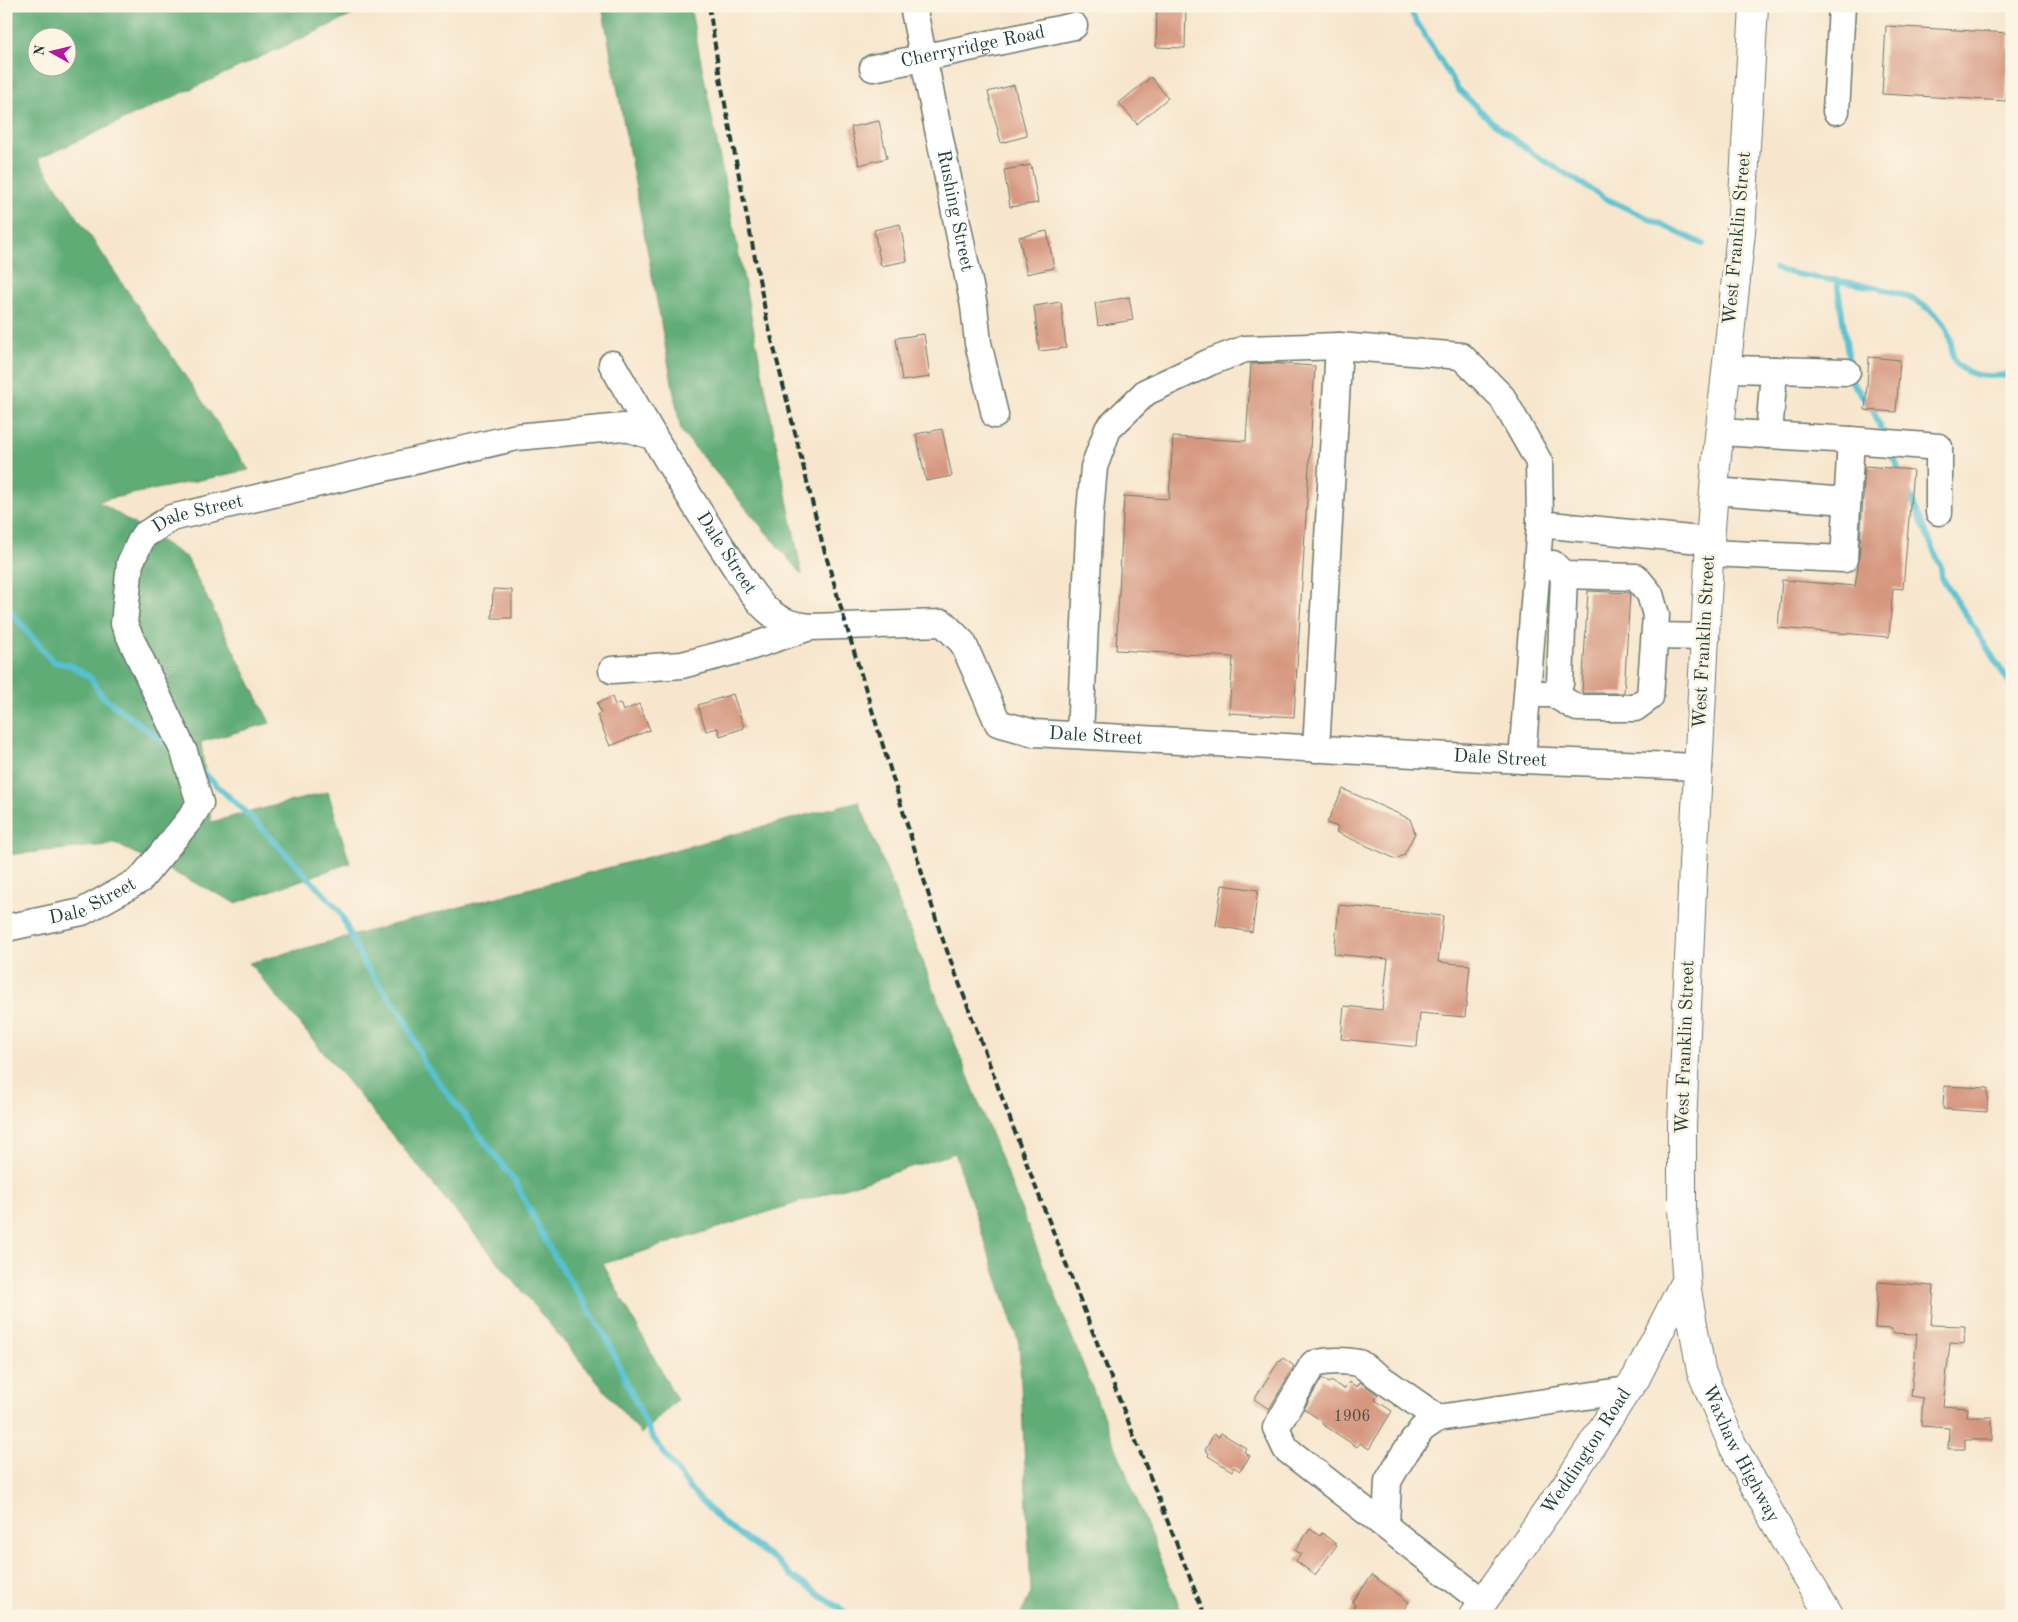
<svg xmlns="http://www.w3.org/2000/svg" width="2018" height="1622" viewBox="0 0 2018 1622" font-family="'Old Standard TT',serif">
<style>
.forest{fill:#5eac77;stroke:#3e7456;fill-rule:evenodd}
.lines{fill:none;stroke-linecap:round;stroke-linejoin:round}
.stream{stroke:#56c1d1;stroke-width:6}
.building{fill:#d6977f}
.minor-casing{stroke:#6b786a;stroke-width:29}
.major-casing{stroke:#6b786a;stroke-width:30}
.minor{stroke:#fff;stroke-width:26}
.major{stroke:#fff;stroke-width:28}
.rail{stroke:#1f3d34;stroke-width:4;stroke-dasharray:8 4;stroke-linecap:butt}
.labels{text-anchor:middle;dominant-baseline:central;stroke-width:5;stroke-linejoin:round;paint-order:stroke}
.number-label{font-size:16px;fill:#4d5447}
.street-label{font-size:19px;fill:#1f3d34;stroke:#fcf5e5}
</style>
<rect width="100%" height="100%" fill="#fcf5e5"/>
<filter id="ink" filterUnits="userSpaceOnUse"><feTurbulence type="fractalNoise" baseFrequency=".02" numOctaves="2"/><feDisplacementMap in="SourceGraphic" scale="10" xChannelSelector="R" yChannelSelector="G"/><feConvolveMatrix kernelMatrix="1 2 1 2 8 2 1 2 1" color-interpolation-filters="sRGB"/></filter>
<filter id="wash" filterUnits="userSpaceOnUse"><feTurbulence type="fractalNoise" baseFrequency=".0096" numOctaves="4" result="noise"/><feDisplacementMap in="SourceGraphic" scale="20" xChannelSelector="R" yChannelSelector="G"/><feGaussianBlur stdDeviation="1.12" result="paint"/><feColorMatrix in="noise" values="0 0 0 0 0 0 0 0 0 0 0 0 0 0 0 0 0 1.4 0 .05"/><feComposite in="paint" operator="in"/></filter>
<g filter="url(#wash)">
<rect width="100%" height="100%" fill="#f7e6cd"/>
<g class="forest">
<path d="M6,6h366l-334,153 211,311 -151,31 89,57 83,165 -69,19 10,80 117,-30 22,71 -114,40 -120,-59 -110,11zM38,38h30v30h-30z"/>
<polygon points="602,6 690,6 802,575 681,431"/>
<polygon points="859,801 859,802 1183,1616 1020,1616 1031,1593 1019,1343 955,1153 603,1264 677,1400 641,1434 249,963"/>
</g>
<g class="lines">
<g class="stream">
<polyline points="1407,6 1458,89 1490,120 1535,155 1607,199 1703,244"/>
<path d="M1775,269c43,13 108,12 145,34 9,6 22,15 27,26 10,21 -4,34 27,45 10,4 26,1 38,1"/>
<polyline points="1837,281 1852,382 1873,410 1884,436"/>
<polyline points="1890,450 1901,475"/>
<polyline points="1908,491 1941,567 1941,576 2012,687"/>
<polyline points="6,606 53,662 70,665 90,677 102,696 170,747"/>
<polyline points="198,768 254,820 339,910 364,964 404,1017 424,1063 515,1181 551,1251 606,1337 651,1435 691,1490 723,1523 778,1562 790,1575 851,1616"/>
</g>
</g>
<g id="blocks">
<g class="building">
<polygon points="1157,6 1186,6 1185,48 1156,47"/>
<polygon points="1886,26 2009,33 2006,101 1882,94"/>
<polygon points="1151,77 1168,98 1137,124 1119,103"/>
<polygon points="1014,85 1027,136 1001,143 988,92"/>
<polygon points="879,121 887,158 859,165 851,127"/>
<polygon points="1031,165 1038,203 1010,207 1004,170"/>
<polygon points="900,224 907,261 881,266 874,230"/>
<polygon points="1047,231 1054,268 1027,274 1019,237"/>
<polygon points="1129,297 1133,320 1098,326 1095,303"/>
<polygon points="1061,302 1066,348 1039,351 1034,306"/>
<polygon points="924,334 930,377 902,381 896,338"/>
<polygon points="1869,357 1900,360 1896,412 1865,410"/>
<polygon points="1269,363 1315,366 1294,717 1229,713 1233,657 1116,650 1124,496 1169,499 1173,437 1246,441 1251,364"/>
<polygon points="942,429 952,476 926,481 916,434"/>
<polygon points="1865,466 1913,470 1903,589 1893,588 1889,637 1778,628 1782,580 1855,586 1859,560"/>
<polygon points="493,589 512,590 512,618 492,618"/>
<polygon points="1588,591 1630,593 1624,693 1582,693"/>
<polygon points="733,694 744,728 720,736 718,728 706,731 698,705"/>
<polygon points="612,697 615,705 620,703 623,711 639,704 650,730 610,746 597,715 601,713 597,703"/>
<polygon points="1343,789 1410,819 1415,833 1404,855 1396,859 1336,832 1338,827 1327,823"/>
<polygon points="1222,885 1258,890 1252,932 1216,926"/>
<polygon points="1339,905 1443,916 1438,962 1470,965 1465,1017 1420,1013 1417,1047 1341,1039 1344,1006 1382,1010 1388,959 1334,954"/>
<polygon points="1944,1086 1988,1088 1987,1112 1943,1109"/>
<polygon points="1878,1282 1934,1286 1931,1325 1965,1326 1964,1344 1950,1343 1943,1406 1968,1408 1967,1417 1992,1417 1992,1440 1965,1440 1965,1449 1948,1449 1949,1428 1921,1426 1923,1398 1911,1396 1917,1334 1892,1333 1892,1329 1875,1328"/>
<polygon points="1283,1358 1294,1366 1269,1409 1254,1399 1279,1361 1280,1362"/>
<polygon points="1322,1378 1329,1383 1331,1381 1344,1389 1349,1382 1357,1387 1360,1382 1378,1395 1375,1400 1392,1411 1369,1449 1360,1443 1357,1447 1322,1424 1323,1422 1304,1409"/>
<polygon points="1221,1433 1246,1448 1244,1452 1250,1456 1240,1471 1234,1467 1232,1471 1208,1456 1209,1453 1205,1450 1214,1434 1219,1437"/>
<polygon points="1310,1529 1320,1536 1322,1533 1337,1545 1315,1575 1296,1561 1301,1554 1295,1550"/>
<polygon points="1372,1575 1409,1602 1399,1616 1347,1616 1355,1605 1352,1602"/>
</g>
</g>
</g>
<g filter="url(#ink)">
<use href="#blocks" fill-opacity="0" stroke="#6b786a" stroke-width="1"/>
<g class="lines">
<defs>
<g id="minor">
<path id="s1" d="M913,6l61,300 4,37 17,72"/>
<path id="s2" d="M873,68l201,-42"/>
<polyline points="1836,111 1842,6"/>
<path id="s3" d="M612,364c37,65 74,130 116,192 13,19 25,43 43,57 12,10 24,12 39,14l133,-4 20,20 35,80 36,10 488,27 177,7"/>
<polyline points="1727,369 1774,370"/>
<polyline points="1769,435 1774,370 1847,372"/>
<polyline points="1851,440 1939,447 1939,512"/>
<polyline points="1714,491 1847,501"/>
<polyline points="1710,553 1844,559 1851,440 1720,432"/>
<polyline points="1655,636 1706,637"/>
<polyline points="612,670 682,665 747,648 810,627"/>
<polyline points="1537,694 1553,694 1560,684 1564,575 1553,564"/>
<polyline points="1553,694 1577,708 1635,708 1650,697 1656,615 1650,594 1636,577 1564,575"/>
<polyline points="1080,735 1090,512 1094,467 1108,429 1146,392 1210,362 1245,349 1339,346"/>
<polyline points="1316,749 1339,346 1461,356 1502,397 1539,462 1540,524"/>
<polyline points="1522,760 1540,524 1710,541"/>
<path id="s4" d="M6,928l76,-16 58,-32 50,-61 10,-16 -16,-51 -60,-128 6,-61 13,-27 28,-18 346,-81 106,-10 29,9"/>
<path d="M1438,1418l-79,-55c-16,-3 -30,-3 -46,1l-37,64 10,21 197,153"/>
<polyline points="1386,1525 1388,1481 1404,1454 1422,1429 1438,1418 1627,1390"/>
</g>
<g id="major">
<path id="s5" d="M1754,6l-13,226 -25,233 -6,76 -17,324 -11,261v81l5,83 14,81 31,73 57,104 41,68"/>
<path id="s6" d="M1473,1616l97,-137 57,-89 9,-12 50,-99"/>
</g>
</defs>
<use href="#minor" class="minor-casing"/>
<use href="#major" class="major-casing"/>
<use href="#minor" class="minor"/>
<use href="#major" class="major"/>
<polyline class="rail" points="709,6 720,78 767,320 822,542 846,625 940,932 1034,1183 1205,1616"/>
</g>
</g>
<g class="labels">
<g class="number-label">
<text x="1352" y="1417">1906</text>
</g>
<g class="street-label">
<text stroke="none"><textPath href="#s2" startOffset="102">Cherryridge Road</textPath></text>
<text stroke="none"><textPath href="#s1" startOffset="209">Rushing Street</textPath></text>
<text transform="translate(1738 238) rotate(-85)">West Franklin Street</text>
<text stroke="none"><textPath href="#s4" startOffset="588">Dale Street</textPath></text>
<text stroke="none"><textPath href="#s3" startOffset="221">Dale Street</textPath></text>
<text transform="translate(1705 642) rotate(-87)">West Franklin Street</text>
<text stroke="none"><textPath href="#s3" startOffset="686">Dale Street</textPath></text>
<text stroke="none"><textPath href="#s3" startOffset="1091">Dale Street</textPath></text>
<text stroke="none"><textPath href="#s4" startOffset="91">Dale Street</textPath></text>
<text transform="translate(1686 1047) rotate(-88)">West Franklin Street</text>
<text stroke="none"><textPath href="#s6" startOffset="200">Weddington Road</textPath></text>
<text stroke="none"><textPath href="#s5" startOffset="1461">Waxhaw Highway</textPath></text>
</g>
</g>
<rect width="2018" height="1622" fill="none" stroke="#fcf5e5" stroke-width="25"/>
<g transform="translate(52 52) rotate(278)"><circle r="24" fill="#fcf5e5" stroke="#a4ab9e"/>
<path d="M0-4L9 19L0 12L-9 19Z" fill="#b5179e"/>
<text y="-8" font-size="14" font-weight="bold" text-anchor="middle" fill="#1f3d34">N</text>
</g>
</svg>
